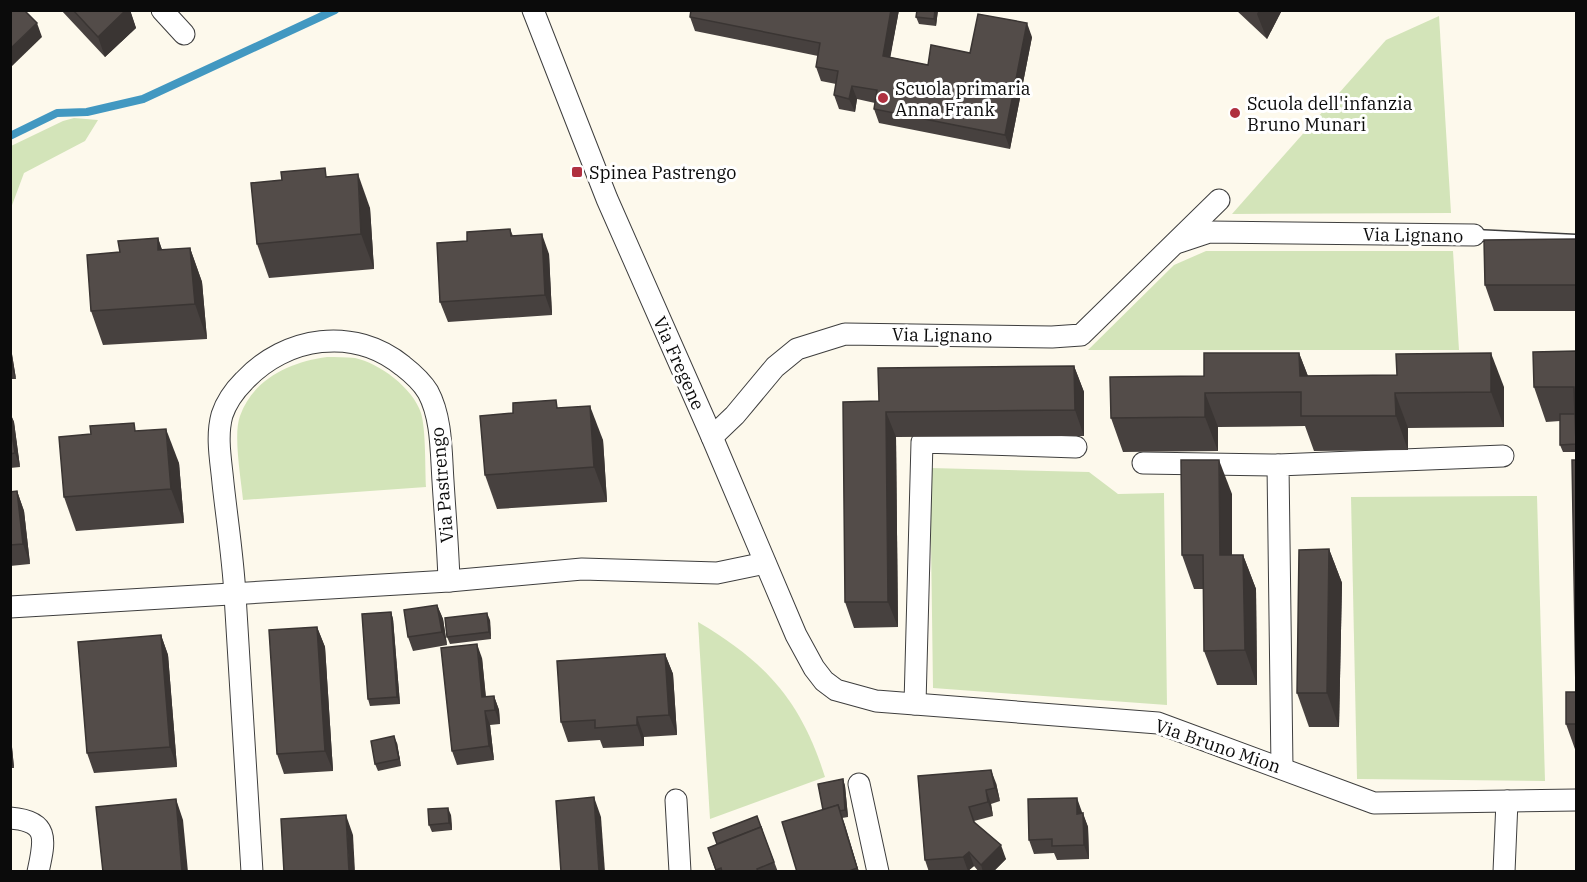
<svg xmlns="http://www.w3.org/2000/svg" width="1587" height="882" viewBox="0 0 1587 882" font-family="'IBM Plex Serif',serif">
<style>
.green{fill:#d3e4b9}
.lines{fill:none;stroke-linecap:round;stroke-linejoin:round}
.stream{stroke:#4298c1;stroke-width:8}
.service-casing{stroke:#3e3e3e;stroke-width:13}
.minor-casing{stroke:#3e3e3e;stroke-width:23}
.service{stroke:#fff;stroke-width:10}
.minor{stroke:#fff;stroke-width:21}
.wall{fill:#47413f}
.shaded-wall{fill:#3a3533}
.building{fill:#534c49;stroke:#3a3533;stroke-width:1.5}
.poi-dot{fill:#af3040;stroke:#fff;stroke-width:2}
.labels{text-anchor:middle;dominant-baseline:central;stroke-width:6;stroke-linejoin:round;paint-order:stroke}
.poi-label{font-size:18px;fill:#0b0b0b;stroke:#fff;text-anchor:start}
.street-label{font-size:18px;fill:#0b0b0b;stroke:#fff}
</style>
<rect width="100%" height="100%" fill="#fdf9ec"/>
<g class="green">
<polygon points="1439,16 1451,213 1232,214 1386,40"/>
<polygon points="74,118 98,120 85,141 24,173 11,208 11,146 63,121"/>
<polygon points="1206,251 1453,251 1459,350 1088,350 1174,265"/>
<path d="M327,357c9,0 19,0 28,1 24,5 58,30 66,55 5,17 4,55 5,74l-183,13c-2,-21 -10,-66 -3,-84 13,-37 50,-54 87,-59z"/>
<polygon points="930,468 1089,472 1118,494 1164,493 1167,705 933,688"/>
<polygon points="1537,496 1545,781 1357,779 1351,497"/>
<path d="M698,622c68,40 103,79 127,155l-115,42z"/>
</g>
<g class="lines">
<polyline class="stream" points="10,136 57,113 87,112 143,99 335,10"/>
<defs>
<polyline id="service" points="1474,235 1576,240"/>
<g id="minor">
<polyline points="162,10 184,34"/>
<polyline points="533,10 607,199 712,437 796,635 814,668 824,681 836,690 876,701 1158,723 1374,803 1576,800"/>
<polyline points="1179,242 1209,232 1474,235"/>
<polyline points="712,437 735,415 775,367 797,349 845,334 1052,337 1081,335 1219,200"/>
<polyline points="1143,463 1278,465"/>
<polyline points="10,607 449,581 582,569 717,573 765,563"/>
<polyline points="915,704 922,442 1076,447"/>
<polyline points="1282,768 1278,465 1503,456"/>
<polyline points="859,784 878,872"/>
<polyline points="676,800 680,872"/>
<path d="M10,818c40,3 35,22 28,54"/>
<path d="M252,872c-6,-93 -12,-185 -17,-277 -2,-37 -8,-75 -12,-112 -2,-22 -7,-46 -1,-68 4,-12 13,-25 22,-34 42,-45 110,-55 159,-15 9,7 19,16 25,26 14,26 13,60 15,89 2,33 5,66 6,100"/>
<polyline points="1504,872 1507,801"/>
</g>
</defs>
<use href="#service" class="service-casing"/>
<use href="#minor" class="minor-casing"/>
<use href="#service" class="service"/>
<use href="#minor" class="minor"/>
</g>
<g class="wall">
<polygon points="61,10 130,10 136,28 105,57"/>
<polygon points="691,10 899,10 890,57 928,65 970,53 1032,37 1010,149 879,123 874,109 875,103 857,99 855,112 839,109 834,95 836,84 821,81 816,67 818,56 695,31 690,17"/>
<polygon points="938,10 936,26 919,24 916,17"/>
<polygon points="1236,10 1282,10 1267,39"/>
<polygon points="328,176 370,208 374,269 269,278 257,244"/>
<polygon points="510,229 513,236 549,254 552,315 448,322 440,302 467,241"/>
<polygon points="158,238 162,250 190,248 202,282 207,339 103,345 91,311 120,252"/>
<polygon points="1576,239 1576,311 1494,311 1485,285"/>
<polygon points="10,342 16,379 10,379"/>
<polygon points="1576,351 1576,452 1563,452 1560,445 1560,421 1546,422 1534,387"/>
<polygon points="1299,353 1308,376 1504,387 1504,427 1408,428 1408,450 1314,451 1305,426 1218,427 1218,451 1123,452 1111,418 1204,376"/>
<polygon points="1074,366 1084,392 1084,436 896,437 898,627 854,628 845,602 879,401"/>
<polygon points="559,408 603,440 607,502 497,509 485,475 513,413"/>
<polygon points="10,413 14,422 20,467 10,468"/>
<polygon points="137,431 179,463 184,523 76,531 64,497"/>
<polygon points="1576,460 1576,752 1566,724 1576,692"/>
<polygon points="17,491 24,511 30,564 10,566 10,492"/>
<polygon points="1232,494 1232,555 1243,555 1256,589 1257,685 1217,685 1204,651 1203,589 1194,589 1182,555"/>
<polygon points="1329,549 1342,583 1339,727 1309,727 1297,693"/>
<polygon points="437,605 443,619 447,645 413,651 408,637"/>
<polygon points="391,612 393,619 400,704 370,706 368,699"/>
<polygon points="490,620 491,639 450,644 447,637"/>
<polygon points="317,627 325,647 333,771 284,774 277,754"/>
<polygon points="161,635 168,655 177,767 94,773 87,753"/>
<polygon points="665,654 673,674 677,735 644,737 644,746 603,748 600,740 568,742 561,722"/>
<polygon points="482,658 486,697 494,696 499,710 500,724 490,725 494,760 457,765 452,751"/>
<polygon points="10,726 14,768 10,768"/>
<polygon points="397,743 401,766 378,771 375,764"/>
<polygon points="918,776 996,783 1000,801 991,804 993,816 974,821 975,823 1006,859 993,872 979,872 974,866 968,871 929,872 925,860"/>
<polygon points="843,779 845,786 848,817 842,818 859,872 797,872 823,810"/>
<polygon points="1082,812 1088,827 1089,859 1057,860 1054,853 1034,854 1029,840"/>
<polygon points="451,815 452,830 432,832 429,825"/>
<polygon points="757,816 778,872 716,872 708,848 717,844"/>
</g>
<g class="shaded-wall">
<polygon points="126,10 130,10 136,28 105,57 98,37"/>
<polygon points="891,10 899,10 888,70 883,56"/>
<polygon points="935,10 938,10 936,26 934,19"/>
<polygon points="1259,10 1282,10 1267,39 1257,14"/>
<polygon points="37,23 42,37 10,68 10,49"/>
<polygon points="1027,23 1032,37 1010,149 1005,135"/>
<polygon points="852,86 857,99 855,112 849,99"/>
<polygon points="358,174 370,208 374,269 361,234"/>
<polygon points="542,234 549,254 552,315 545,295"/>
<polygon points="158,238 170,273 158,250"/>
<polygon points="190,248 202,282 207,339 195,304"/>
<polygon points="10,342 16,379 10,364"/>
<polygon points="1299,353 1312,387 1300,376"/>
<polygon points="1491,353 1504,387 1504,427 1491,392"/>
<polygon points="1074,366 1084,392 1084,436 1075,410"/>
<polygon points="1205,393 1218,427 1218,451 1205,417"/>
<polygon points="1395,393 1408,428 1408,450 1396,416"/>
<polygon points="590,406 603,440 607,502 594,467"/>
<polygon points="886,412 896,437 898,627 888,602"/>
<polygon points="10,413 14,422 20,467 15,453 10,422"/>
<polygon points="166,429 179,463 184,523 171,489"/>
<polygon points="1219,460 1232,494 1232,589 1220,555"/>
<polygon points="17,491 24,511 30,564 23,544"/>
<polygon points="1329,549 1342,583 1339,727 1327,693"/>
<polygon points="1243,555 1256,589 1257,685 1245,650"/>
<polygon points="437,605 443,619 447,645 442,632"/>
<polygon points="391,612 393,619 400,704 397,697"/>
<polygon points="487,613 490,620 491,639 489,632"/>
<polygon points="317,627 325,647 333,771 325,751"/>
<polygon points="161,635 168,655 177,767 170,747"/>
<polygon points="477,644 482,658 487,711 482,697"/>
<polygon points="665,654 673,674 677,735 669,715"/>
<polygon points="494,696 499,710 500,724 495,710"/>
<polygon points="485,711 490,725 494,760 489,746"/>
<polygon points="637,717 644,737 644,746 637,725"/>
<polygon points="10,726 14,768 10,760"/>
<polygon points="394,736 397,743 401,766 399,759"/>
<polygon points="991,770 996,783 1000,801 995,788"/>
<polygon points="843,779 845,786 848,817 845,810"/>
<polygon points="986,790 991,804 993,816 988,802"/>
<polygon points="594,797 601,817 605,872 599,872"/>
<polygon points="1077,798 1082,812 1082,828 1077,814"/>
<polygon points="176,799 183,820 188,872 182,872"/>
<polygon points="838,805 845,825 859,872 858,872 857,868"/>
<polygon points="448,808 451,815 452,830 449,823"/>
<polygon points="1083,813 1088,827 1089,859 1084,845"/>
<polygon points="346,815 353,835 355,872 349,872"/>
<polygon points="1001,845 1006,859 993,872 983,872 981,865"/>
<polygon points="969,852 974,866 968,871 963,857"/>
</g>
<g class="building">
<polygon points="10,10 24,10 37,23 10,49"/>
<polygon points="73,10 126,10 98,37"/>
<polygon points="691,10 891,10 883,56 928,65 931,45 970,53 978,14 1027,23 1005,135 874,109 877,90 852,86 849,99 834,95 838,71 816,67 820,43 690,17"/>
<polygon points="917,10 935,10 934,19 916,17"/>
<polygon points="325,168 326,177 358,174 361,234 257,244 251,183 282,180 281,172"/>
<polygon points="510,229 511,236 542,234 545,295 440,302 437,243 467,241 467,232"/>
<polygon points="158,238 158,250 190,248 195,304 91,311 87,255 120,252 118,241"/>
<polygon points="1576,239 1576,285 1485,285 1484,240"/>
<polygon points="1576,351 1576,438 1574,387 1534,387 1533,352"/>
<polygon points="1204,353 1299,353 1300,376 1397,375 1396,354 1491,353 1491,392 1395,393 1396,416 1301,416 1301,392 1205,393 1205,417 1111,418 1110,377 1204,376"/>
<polygon points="1074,366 1075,410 886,412 888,602 845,602 843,402 879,401 878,368"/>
<polygon points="556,400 557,408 590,406 594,467 485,475 480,416 513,413 513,403"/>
<polygon points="1560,414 1575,414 1576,444 1560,445"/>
<polygon points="10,422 15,453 10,454"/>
<polygon points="134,423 135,431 166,429 171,489 64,497 59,437 91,434 90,426"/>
<polygon points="1181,460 1219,460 1220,555 1243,555 1245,650 1204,651 1203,555 1182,555"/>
<polygon points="1572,460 1576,460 1576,724 1566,724 1566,692 1576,692"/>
<polygon points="17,491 23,544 10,545 10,492"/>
<polygon points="1329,549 1327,693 1297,693 1299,550"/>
<polygon points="437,605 442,632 408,637 404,610"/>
<polygon points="391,612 397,697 368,699 362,614"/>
<polygon points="487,613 489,632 447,637 445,618"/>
<polygon points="317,627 325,751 277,754 269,630"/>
<polygon points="161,635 170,747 87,753 78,642"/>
<polygon points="477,644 482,697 494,696 495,710 485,711 489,746 452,751 441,648"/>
<polygon points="665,654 669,715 637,717 637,725 595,728 595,720 561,722 557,661"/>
<polygon points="394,736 399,759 375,764 371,741"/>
<polygon points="991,770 995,788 986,790 988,802 969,807 974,822 1001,845 981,865 969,852 963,857 925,860 918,776"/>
<polygon points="843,779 845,810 840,811 838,805 823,810 818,784"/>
<polygon points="594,797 599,872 561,872 556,801"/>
<polygon points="1077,798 1077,814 1083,813 1084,845 1052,846 1052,839 1029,840 1028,799"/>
<polygon points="176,799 182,872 103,872 96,807"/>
<polygon points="838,805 857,868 847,872 797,872 782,822"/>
<polygon points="448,808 449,823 429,825 428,809"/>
<polygon points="346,815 349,872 284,872 281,819"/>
<polygon points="757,816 762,830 761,827 717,844 713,833"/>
<polygon points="761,827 774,862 757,869 758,872 722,872 721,868 716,870 708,848"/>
</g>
<g class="poi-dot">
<circle cx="883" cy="98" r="6"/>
<circle cx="1235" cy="113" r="6"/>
<rect x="571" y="166" width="12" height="12" rx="3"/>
</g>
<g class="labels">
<g class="poi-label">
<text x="895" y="88">Scuola primaria<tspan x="895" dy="21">Anna Frank</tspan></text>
<text x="1247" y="103">Scuola dell'infanzia<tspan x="1247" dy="21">Bruno Munari</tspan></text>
<text x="589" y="172">Spinea Pastrengo</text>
</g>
<g class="street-label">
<text transform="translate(1413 235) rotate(1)">Via Lignano</text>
<text transform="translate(942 335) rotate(1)">Via Lignano</text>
<text transform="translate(679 363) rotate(66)">Via Fregene</text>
<text transform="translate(442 485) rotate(-95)">Via Pastrengo</text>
<text transform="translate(1218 746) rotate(19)">Via Bruno Mion</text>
</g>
</g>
<rect width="1587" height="882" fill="none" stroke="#0b0b0b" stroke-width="24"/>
</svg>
